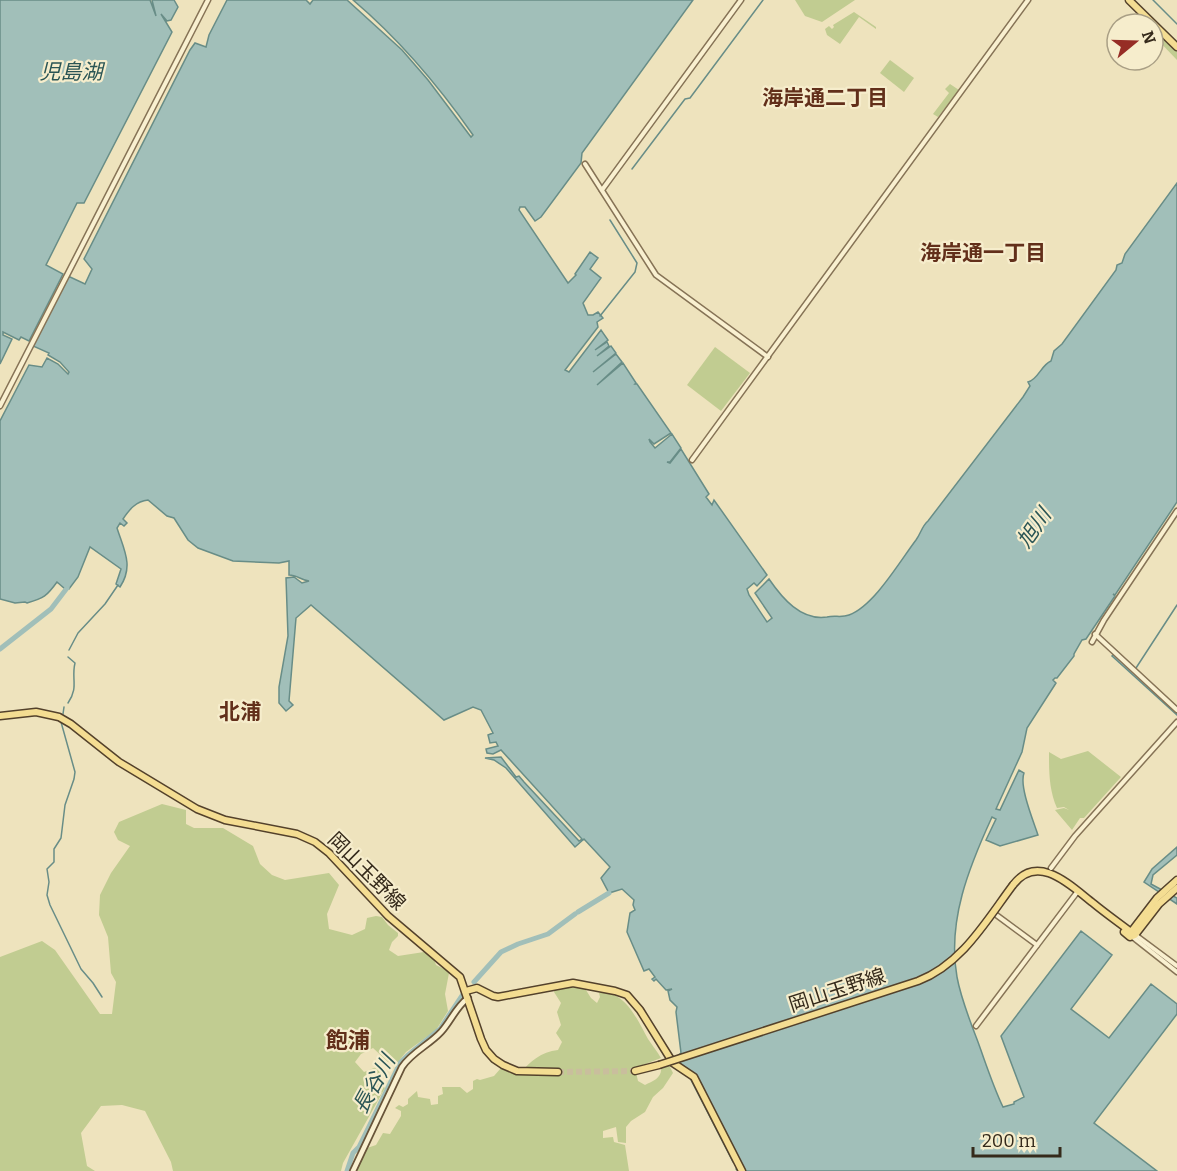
<svg xmlns="http://www.w3.org/2000/svg" width="1177" height="1171" viewBox="0 0 1177 1171" font-family="Bitter,'Noto Sans JP',serif">
<style>
.green{fill:#c1cc91}
.water{fill:#a1bfb9;stroke:#688d87;stroke-width:1.5}
.lines{fill:none;stroke-linecap:round;stroke-linejoin:round}
.stream{stroke:#688d87;stroke-width:1.5}
.river{stroke:#a1bfb9;stroke-width:5}
.primary-tunnel{stroke:#c9be9d;stroke-width:6;stroke-dasharray:6 3;stroke-linecap:butt}
.tertiary-casing{stroke:#867356;stroke-width:7}
.secondary-casing{stroke:#685439;stroke-width:8}
.primary-casing{stroke:#53412b;stroke-width:9}
.tertiary{stroke:#f9f0d0;stroke-width:4}
.secondary{stroke:#f9f0d0;stroke-width:4.5}
.primary{stroke:#f4dd92;stroke-width:6}
.primary-bridge-casing{stroke:#53412b;stroke-width:9;stroke-linecap:butt}
.primary-bridge{stroke:#f4dd92;stroke-width:6}
.labels{text-anchor:middle;dominant-baseline:central;stroke-width:4.5;stroke-linejoin:round;paint-order:stroke}
.street-label{font-size:20px;fill:#352a1b;stroke:#f6edcc}
.water-label{font-size:21px;font-style:italic;fill:#2a5555;stroke:#f6edcc}
.neighbourhood-label{font-size:21px;font-weight:bold;fill:#622f1a;stroke:#f6edcc}
.quarter-label{font-size:22px;font-weight:bold;fill:#622f1a;stroke:#f6edcc}
</style>
<rect width="100%" height="100%" fill="#eee3bd"/>
<g class="green">
<polygon points="795,0 855,0 822,22 805,16"/>
<polygon points="854,12 876,27 876,29 859,17 840,44 827,35 825,29 829,26 832,29 834,27 833,25"/>
<polygon points="1153,28 1177,50 1177,60 1153,35"/>
<polygon points="890,60 914,78 904,92 880,73"/>
<polygon points="950,84 959,90 938,117 933,114 949,93 945,89"/>
<polygon points="715,347 750,373 721,411 687,385"/>
<path d="M1088,751l33,26 -37,41h-4l-8,12 -17,-20 9,-2 5,2 -5,-3 -7,1c-8,-18 -8,-36 -8,-56l12,7z"/>
<polygon points="162,804 186,810 186,824 194,828 223,828 253,846 260,864 272,875 285,880 329,873 339,885 327,914 329,929 352,935 365,929 367,918 376,916 382,917 388,925 398,933 398,936 392,942 389,950 398,956 424,952 434,959 436,965 446,970 449,973 445,994 448,1011 436,1030 406,1052 398,1062 388,1062 373,1048 361,1054 355,1062 364,1072 379,1066 382,1067 381,1072 375,1080 385,1088 343,1163 341,1171 173,1171 171,1162 145,1111 122,1105 101,1106 81,1133 87,1166 95,1171 0,1171 0,957 42,941 55,950 100,1014 112,1014 116,982 111,973 108,937 99,915 100,895 111,873 130,846 118,840 114,832 119,822"/>
<path d="M571,985l13,2 7,11 6,5 3,-6 -1,-4c26,-4 39,28 49,46 4,6 9,12 13,19l-26,10 3,13 7,4c8,-4 17,-7 16,-17l8,-3 4,8 -10,15 -10,9 -8,15 -14,9 -5,6v16l-8,-1 -2,-15 -13,4v7l10,-1 1,5 11,3 4,26h-272l10,-23 9,-3 7,-12 7,1 11,-18v-5l-6,-3 4,-3 4,2 5,-3v-5l9,-8 1,6 12,2 1,6 7,-1v-8l5,-2 -1,-7h18l7,6 6,-4v-8l4,-2 3,1 14,-4 7,-8 19,6c10,-13 21,-22 38,-24l4,-8 -6,-9 5,-8 -4,-13 4,-9 -7,-11 1,-4z"/>
</g>
<g class="water">
<polygon points="0,0 150,0 156,16 152,0 174,0 178,7 171,20 167,21 161,14 172,32 84,203 77,203 46,265 63,274 29,341 21,337 19,340 3,332 3,335 12,339 0,364"/>
<path d="M227,0h79l4,4 3,-4h34l55,50 26,30 43,57 2,-2c-35,-50 -74,-96 -120,-135h340l-111,153 -1,10 -40,54 -6,4 -10,-14h-5l-1,3 49,73 8,-8 -1,-1 15,-22 8,6 -8,11 11,9 -18,25 5,12h5l5,-3 5,6 -6,4 1,5 -33,43 4,2 32,-42 7,10 -13,10 12,-8 2,4 -12,10 14,-10 5,7 -23,19 23,-18 6,8 -25,23 26,-22 13,20 -1,1h2l34,49 -17,11 -5,-5 1,3 5,6 17,-14 9,14 -11,14h-3l3,1 11,-14 28,45 -3,3 6,8 2,-5 53,75 -10,11 -3,-3 -7,6 2,6 18,27 5,-4 -17,-25 14,-14c13,19 32,42 58,38 8,-2 14,1 22,-2 25,-9 51,-54 67,-75 5,-7 6,-14 12,-19l95,-124 7,-11 -2,-4c10,-2 13,-17 23,-21l3,-10 8,-7 54,-74 1,-5 5,-2 3,-9 52,-71v319l-62,93 -2,-1 2,2 -29,43 -4,1 -8,14v2l-17,22h-2l-2,2 3,3 -29,45 -5,24 -26,57 4,1 19,-40 5,3c-5,13 9,47 14,62l-38,11 -14,-6 10,-21 -4,-2c-23,50 -45,104 -35,160 4,22 13,44 21,65 8,22 15,44 25,65l11,-3v-2l10,-5 -23,-61 80,-105 31,24 -41,54 38,29 42,-54 26,20v10l-83,109 63,48h-413l-49,-97 -18,-13 -1,-4 5,-4 -5,-41 1,-5 -7,-7 -2,-9 4,-2 -6,1 -10,-11 -2,2 -2,-2 3,-2 -6,-8 -5,2 -17,-39 3,-19 5,-3 -2,-5 1,-5 -12,-11 -13,4 -8,-15 9,-11 -26,-28 -9,8 -69,-79 -12,-8 -9,-2 16,-1 15,20 3,-1 5,6 55,59 3,-2 -81,-89 -8,4 -6,-1 -1,-4 12,-3 -2,-4 -6,1 -2,-8 5,-2 -12,-23 -8,-3 -29,13 -133,-115 -15,13 -7,83 4,4 -7,6 -7,-8v-16l9,-51 -2,-58 8,-1 8,6 7,-2c-8,-1 -12,-6 -20,-6v-14l-10,2 -46,-2 -35,-13 -10,-8 -14,-22 -7,-2 -19,-16c-12,1 -19,10 -25,19l4,4 -3,3 -4,-3 -3,5c7,22 17,38 3,59l-4,-3 5,-15 -31,-22 -12,30 -9,12 -5,-1 -7,-6c-10,14 -13,16 -30,21l-2,-1 -10,1 -15,-4v-178l29,-56 13,2 5,-9 11,6 10,10 1,-2 -9,-10 -12,-7 1,-2 -16,-7 35,-70 17,8 7,-15 -8,-10 106,-209 5,-7 11,4 3,-12z"/>
<polygon points="1114,654 1177,713 1177,715 1112,656"/>
<polygon points="1177,847 1177,855 1153,875 1151,884 1177,898 1177,904 1144,882 1152,869"/>
</g>
<g class="lines">
<g class="stream">
<polyline points="1153,0 1177,24"/>
<polyline points="632,169 685,99 690,98 763,0"/>
<polyline points="600,316 635,272 637,263 610,220"/>
<polyline points="69,650 78,633 105,604 118,585"/>
<polyline points="1136,668 1177,605"/>
<path d="M68,703c11,-16 3,-24 7,-40l-7,-6"/>
<polyline points="63,714 64,707"/>
<polyline points="61,722 75,772 74,779 65,805 61,838 54,849 54,862 47,869 49,882 47,895 50,905 81,969 93,983 102,997"/>
<polyline points="690,1078 733,1162"/>
<polyline points="736,1169 738,1171"/>
</g>
<g class="river">
<polyline points="0,649 51,609 67,588"/>
<polyline points="578,912 609,893"/>
<polyline points="474,982 501,952 518,944 548,934 575,914"/>
<polyline points="347,1171 353,1153 359,1147 400,1063 407,1056 440,1029 463,994"/>
</g>
<polyline class="primary-tunnel" points="558,1072 635,1071"/>
<defs>
<g id="tertiary">
<polyline points="585,164 656,275 768,357"/>
<polyline points="602,190 741,0"/>
<polyline points="0,406 208,0"/>
<polyline points="692,460 1028,0"/>
<polyline points="1095,634 1177,710"/>
<polyline points="1092,642 1104,620 1177,511"/>
<polyline points="1051,868 1075,836 1177,722"/>
<polyline points="995,914 1037,945"/>
<polyline points="1134,934 1177,966"/>
<polyline points="1130,935 1177,972"/>
<polyline points="976,1026 1078,891"/>
</g>
<path id="secondary" d="M353,1171l49,-104c10,-15 27,-22 39,-35 10,-11 15,-25 27,-34"/>
<g id="primary">
<polyline points="1129,0 1177,47"/>
<polyline points="0,716 36,712 59,717 71,724 119,762 197,809 225,820 297,834 315,842 329,853 388,916 460,977 481,1039 486,1050 494,1059 503,1065 517,1071 558,1072"/>
<path d="M1013,885c25,-33 58,1 80,18 12,10 25,19 38,29l26,-34 20,-18"/>
<polyline points="1124,932 1130,937 1135,935 1159,904 1177,888"/>
<polyline points="466,991 477,988 493,996 498,997 573,983 615,991 627,995 640,1010 673,1063 694,1077 742,1171"/>
<polyline points="635,1071 659,1065"/>
</g>
</defs>
<use href="#tertiary" class="tertiary-casing"/>
<use href="#secondary" class="secondary-casing"/>
<use href="#primary" class="primary-casing"/>
<use href="#tertiary" class="tertiary"/>
<use href="#secondary" class="secondary"/>
<use href="#primary" class="primary"/>
<defs>
<path id="primary-bridge" d="M659,1065l259,-84c44,-17 68,-60 95,-96"/>
</defs>
<use href="#primary-bridge" class="primary-bridge-casing"/>
<use href="#primary-bridge" class="primary-bridge"/>
</g>
<g class="labels">
<g class="street-label">
<text transform="translate(367 871) rotate(45)">岡山玉野線</text>
<text transform="translate(837 990) rotate(-18)">岡山玉野線</text>
</g>
<g class="water-label">
<text x="71" y="72">児島湖</text>
<text transform="translate(1034 528) rotate(-55)">旭川</text>
<text transform="translate(374 1084) rotate(-61)">長谷川</text>
</g>
<g class="neighbourhood-label">
<text x="825" y="98">海岸通二丁目</text>
<text x="983" y="253">海岸通一丁目</text>
<text x="240" y="712">北浦</text>
</g>
<g class="quarter-label">
<text x="348" y="1040">飽浦</text>
</g>
</g>
<g transform="translate(1135 42) rotate(71)"><circle r="28" fill="#f6edcc" stroke="#a99f85" stroke-width="1.5"/>
<path d="M0-4.5L10 22L0 15L-10 22Z" fill="#962d25"/>
<text y="-9" font-size="16" font-weight="bold" text-anchor="middle" fill="#352a1b">N</text>
</g>
<path d="M973 1147v9h87v-9" fill="none" stroke="#352a1b" stroke-width="3"/>
<text x="982" y="1147" font-size="18" fill="#352a1b" stroke="#f6edcc" stroke-width="4.5" paint-order="stroke">200 m</text>
</svg>
